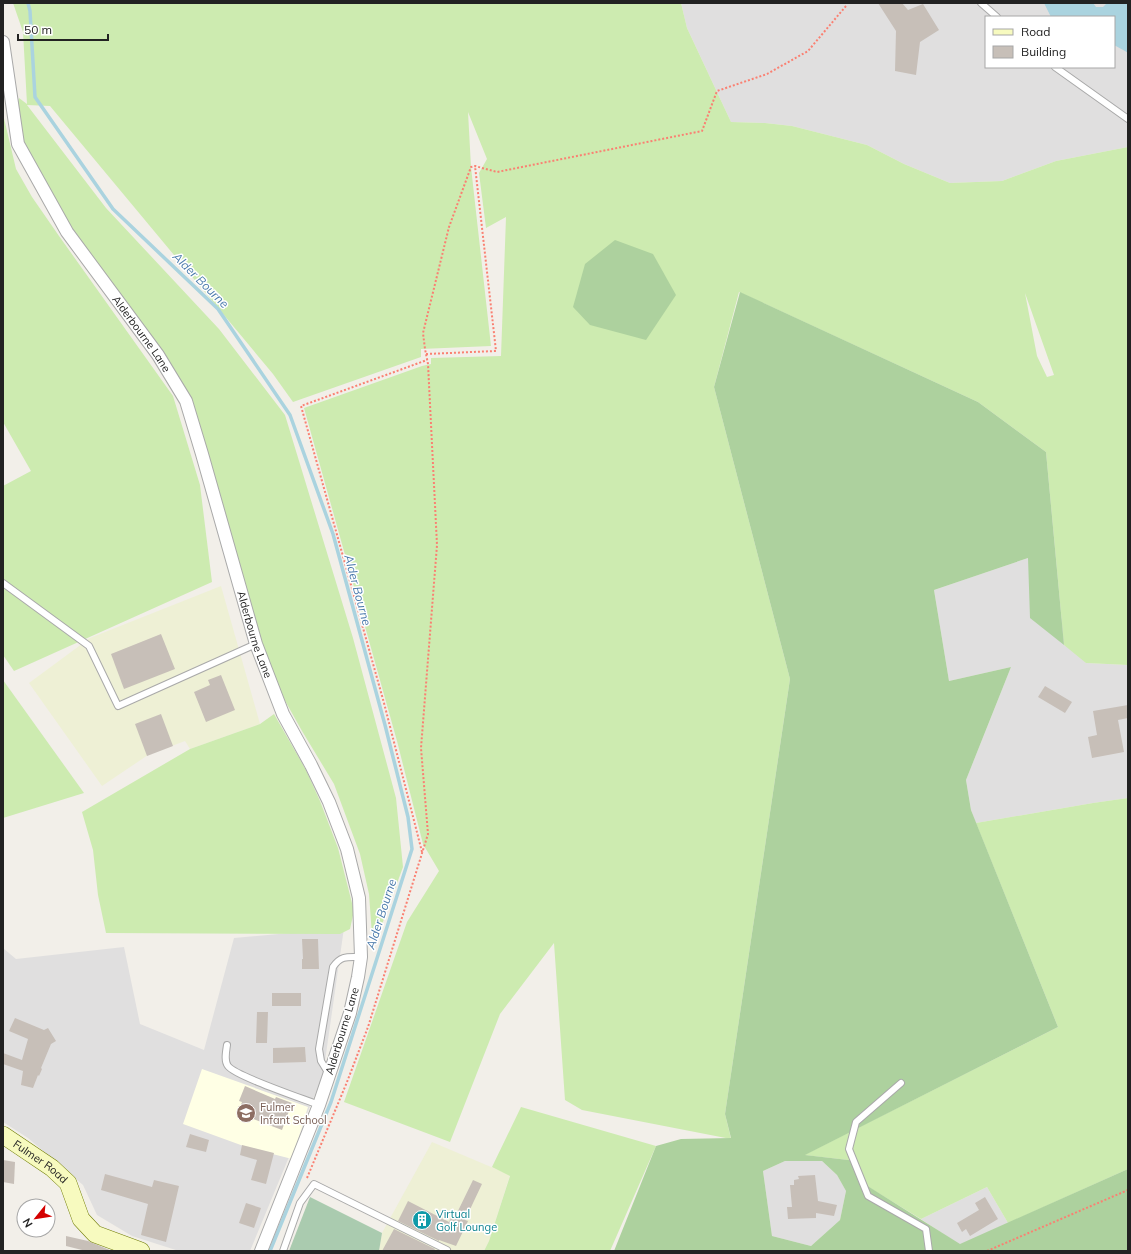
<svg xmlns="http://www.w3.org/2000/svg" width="1131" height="1254" viewBox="0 0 1131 1254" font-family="Mulish,sans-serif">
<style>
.residential{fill:#e0dfdf;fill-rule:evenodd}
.education{fill:#ffffe5}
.farmland{fill:#eef0d5}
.grass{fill:#cdebb0;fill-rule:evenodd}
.forest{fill:#add19e;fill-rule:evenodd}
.cemetery{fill:#aacbaf}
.water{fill:#aad3df}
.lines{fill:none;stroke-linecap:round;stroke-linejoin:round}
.stream{stroke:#aad3df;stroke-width:3.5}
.building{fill:#c7bfb8}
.lane-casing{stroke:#a9a9a9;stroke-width:8}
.street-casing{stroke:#a9a9a9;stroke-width:14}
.secondary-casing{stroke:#707d05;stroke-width:18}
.path{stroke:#fa8072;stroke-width:2;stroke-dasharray:2 2;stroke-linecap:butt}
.lane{stroke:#fff;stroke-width:6}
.street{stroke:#fff;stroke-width:12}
.secondary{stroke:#f7fabf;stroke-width:17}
.labels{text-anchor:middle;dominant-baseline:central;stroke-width:3;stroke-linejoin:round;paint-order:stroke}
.street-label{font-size:11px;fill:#222;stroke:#fff}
.education-label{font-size:11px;fill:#785e54;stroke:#fff;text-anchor:start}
.culture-label{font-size:11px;fill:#0d838f;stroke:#fff;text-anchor:start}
.water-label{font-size:12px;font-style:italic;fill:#4a7aab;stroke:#fff}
</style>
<rect width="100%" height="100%" fill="#f2efe9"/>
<g class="residential">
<path d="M681,3h447v144l-72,14 -54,20 -52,2 -46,-19 -37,-19 -75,-19 -27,-3 -34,-1 -44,-94zM986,17h128v50h-128z"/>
<polygon points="1028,558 1086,663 1128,665 1128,798 1093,803 976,823 971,810 966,780 1011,667 949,681 934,590"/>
<polygon points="344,928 323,1075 250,1251 179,1251 132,1236 97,1215 83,1185 28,1138 3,1122 3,948 16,959 124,947 140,1024 204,1050 234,938"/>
<polygon points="785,1161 822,1161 837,1175 846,1191 840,1220 811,1246 772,1236 763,1171"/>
<polygon points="987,1187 1008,1223 960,1245 921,1219"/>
</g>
<polygon class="education" points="202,1069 308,1107 292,1159 249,1148 183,1124"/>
<g class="farmland">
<polygon points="221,586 260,724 190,749 185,741 148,755 102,786 29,683 90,638"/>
<polygon points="432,1142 510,1175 489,1241 484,1251 379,1251 382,1233"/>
</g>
<g class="grass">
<path d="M13,3h668l6,25 44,94 34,1 27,3 75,19 37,19 46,19 52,-2 54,-20 72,-14v518l-42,-2 -22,-18 -18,-193 -68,-50 -239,-110 -25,95 76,292 -65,435 6,25 -149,-29 -17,-10 -11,-157 -54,71 -50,128 -106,-40 63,-180 32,-51 -16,-27 -26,-103 -93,-333 118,-42 9,-2v-6l70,-2 5,-139 -20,11 -7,-55 8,-14 -19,-47 3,55 20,179 -70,3v8l-128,45 -20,-28 -223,-268 -23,-1 79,103 113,121 66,86 68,223 43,160 7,69 -30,82 -4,-55 -9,-40 -26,-70 -32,-53 -28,-50 -37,-107 -45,-160 -160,-240 -17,-62 4,-14 8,6 -4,-72zM1025,293l29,82 -7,2 -10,-21z"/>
<polygon points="3,114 16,169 32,197 59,236 173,396 200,485 212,582 14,671 3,655 3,486 31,471 3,422"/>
<polygon points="3,680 84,793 3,818"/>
<polygon points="274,714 306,770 320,801 338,848 354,911 350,929 340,934 106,933 98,895 93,850 82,812 190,749 260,724"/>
<polygon points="1128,798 1128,1169 1008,1223 987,1187 921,1219 865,1185 857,1161 804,1155 1058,1027 976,823 1093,803"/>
<polygon points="521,1107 656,1146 610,1251 484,1251 489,1241 510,1176 492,1167"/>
</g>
<g class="forest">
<polygon points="615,240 653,254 676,295 646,340 590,325 573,307 585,264"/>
<path d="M740,292l238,110 68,50 18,193 -34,-27 -2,-60 -94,32 15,91 62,-14 -45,113 5,30 87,217 -253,128 52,6 9,24 94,59 168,-75v82h-514l42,-105 25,-7 50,-1 -6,-24 65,-435 -76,-292zM785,1161h37l15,14 9,16 -6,29 -29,26 -39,-10 -9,-65z"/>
</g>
<polygon class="cemetery" points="310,1197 382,1233 379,1251 289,1251"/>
<polygon class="water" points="1044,3 1093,3 1096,7 1103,7 1107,3 1128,3 1128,53 1125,51 1114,45 1114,17 1051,17"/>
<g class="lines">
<polyline class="stream" points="28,3 30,11 35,97 113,209 218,309 290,415 333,534 385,725 408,817 412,849 331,1102 270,1251"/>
</g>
<g class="building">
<polygon points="878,3 902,3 908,10 923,4 939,30 920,42 916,75 895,71 896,31"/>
<polygon points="161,634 175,669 124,689 111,654"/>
<polygon points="221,675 235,710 206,722 194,692 210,685 208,680"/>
<polygon points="1045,686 1072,702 1065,713 1038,697"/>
<polygon points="1128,705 1128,718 1118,720 1124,752 1092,758 1088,737 1097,735 1093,711"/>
<polygon points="161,714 173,746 147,756 135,724"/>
<polygon points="302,939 318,939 319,969 302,969 302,959 303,959"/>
<rect x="272" y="993" width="29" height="13"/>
<polygon points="257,1012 268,1012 267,1043 256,1043"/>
<polygon points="15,1018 44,1030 48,1028 56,1041 51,1044 41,1068 42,1069 39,1076 38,1075 33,1088 21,1085 23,1071 3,1064 3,1053 22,1060 28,1039 9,1031"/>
<polygon points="305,1047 306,1062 273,1063 273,1048"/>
<polygon points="245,1086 275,1099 276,1097 292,1103 282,1130 238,1113 242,1102 239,1101"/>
<polygon points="190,1134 209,1140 206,1152 186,1147"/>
<polygon points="242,1145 274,1153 266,1184 251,1180 257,1160 240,1155"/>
<polygon points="3,1160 15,1162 14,1184 3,1182"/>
<polygon points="105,1174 152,1187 154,1180 179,1186 166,1242 141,1235 148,1204 101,1190"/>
<polygon points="815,1175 818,1201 837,1205 834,1216 816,1213 816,1218 788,1219 787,1207 792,1207 790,1185 794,1185 794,1180 799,1179 798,1176"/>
<polygon points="473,1180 482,1184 465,1220 468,1221 456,1246 439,1240 439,1241 398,1221 408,1201 449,1222 453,1214 456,1215"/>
<polygon points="985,1197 998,1219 970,1236 966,1229 962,1232 957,1223 979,1210 975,1203"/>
<polygon points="246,1203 261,1208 254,1228 239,1223"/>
<polygon points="394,1229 435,1249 434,1251 382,1251"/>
<polygon points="66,1236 88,1241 112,1251 86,1251 66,1246"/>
</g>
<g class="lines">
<defs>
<g id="lane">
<polyline points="981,3 997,17"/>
<polyline points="1055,67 1128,119"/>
<polyline points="3,583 89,646 118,706 256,644"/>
<path d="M227,1045c-1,7 -3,16 1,21 7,10 76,33 91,39"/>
<path d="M329,1074l-8,-13 -2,-12 14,-82c8,-12 15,-10 28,-10"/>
<polyline points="901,1083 856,1122 849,1149 868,1196 926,1229 929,1251"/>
<polyline points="283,1251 300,1203 314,1184 447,1250 446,1251"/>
</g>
<g id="street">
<path id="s1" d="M3,42l15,102 49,88 91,123 28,46 16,53 54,190 27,70 28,51 18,37 18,47 12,49 2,59 -3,20 -8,36 -31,92 -58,146"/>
</g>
<g id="secondary">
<path id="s2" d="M3,1135l49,33 16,15 13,36 14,15 46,17"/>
</g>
</defs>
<use href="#lane" class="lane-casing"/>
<use href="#street" class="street-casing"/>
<use href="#secondary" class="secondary-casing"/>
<g class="path">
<polyline points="426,354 496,351 475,166"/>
<polyline points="422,852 384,703 301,406 427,360"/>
<polyline points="307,1178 347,1082 368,1027 428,834 421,748 437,545 428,364 425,349 423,333 449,227 471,167 475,166 497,172 702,131 717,91 767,74 808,51 846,6 846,3"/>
<polyline points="987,1251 1128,1190"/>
</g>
<use href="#lane" class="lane"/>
<use href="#street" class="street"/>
<use href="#secondary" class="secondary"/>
</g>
<defs>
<symbol id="school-disc" viewBox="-11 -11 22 22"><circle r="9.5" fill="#8d6e63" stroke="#fff"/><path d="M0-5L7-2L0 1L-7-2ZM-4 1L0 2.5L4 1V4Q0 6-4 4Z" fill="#fff"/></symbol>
<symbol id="building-disc" viewBox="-11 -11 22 22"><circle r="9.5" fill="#0f9aa8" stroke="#fff"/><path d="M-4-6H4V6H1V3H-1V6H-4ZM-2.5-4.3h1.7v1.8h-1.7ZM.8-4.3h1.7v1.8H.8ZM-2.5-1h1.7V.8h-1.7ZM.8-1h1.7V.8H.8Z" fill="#fff"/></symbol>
</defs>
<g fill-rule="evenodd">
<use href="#school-disc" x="235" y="1102" width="22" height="22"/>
<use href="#building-disc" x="411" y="1209" width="22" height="22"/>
</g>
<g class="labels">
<g class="street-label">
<text stroke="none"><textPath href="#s1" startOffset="330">Alderbourne Lane</textPath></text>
<text stroke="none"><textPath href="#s1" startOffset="654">Alderbourne Lane</textPath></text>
<text transform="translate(342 1031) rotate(-73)">Alderbourne Lane</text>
<text stroke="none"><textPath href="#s2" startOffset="46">Fulmer Road</textPath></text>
</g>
<g class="education-label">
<text x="260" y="1107">Fulmer<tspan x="260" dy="13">Infant School</tspan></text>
</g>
<g class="culture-label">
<text x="436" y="1214">Virtual<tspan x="436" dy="13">Golf Lounge</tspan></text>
</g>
<g class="water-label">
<text transform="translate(201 280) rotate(45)">Alder Bourne</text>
<text transform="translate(358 590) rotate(75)">Alder Bourne</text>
<text transform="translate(381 914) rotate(-72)">Alder Bourne</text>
</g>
</g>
<rect width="1131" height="1254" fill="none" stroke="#222222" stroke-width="8"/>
<rect x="985" y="16" width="130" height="52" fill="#ffffff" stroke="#a7a7a7"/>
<rect x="993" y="29" width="20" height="6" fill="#f7fabf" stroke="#a7a7a7"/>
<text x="1021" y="36" font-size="12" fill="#222222">Road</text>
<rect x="993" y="46" width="20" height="12" fill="#c7bfb8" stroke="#a7a7a7"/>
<text x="1021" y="56" font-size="12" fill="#222222">Building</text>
<g transform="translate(36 1218) rotate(240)"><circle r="19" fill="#ffffff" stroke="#a7a7a7"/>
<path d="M0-3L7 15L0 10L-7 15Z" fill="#d40000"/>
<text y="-6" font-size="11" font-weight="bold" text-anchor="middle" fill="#222222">N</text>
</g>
<path d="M18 34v6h90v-6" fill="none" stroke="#222222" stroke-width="2"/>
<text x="24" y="34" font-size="12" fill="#222222" stroke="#ffffff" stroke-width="3" paint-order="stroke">50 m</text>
</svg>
